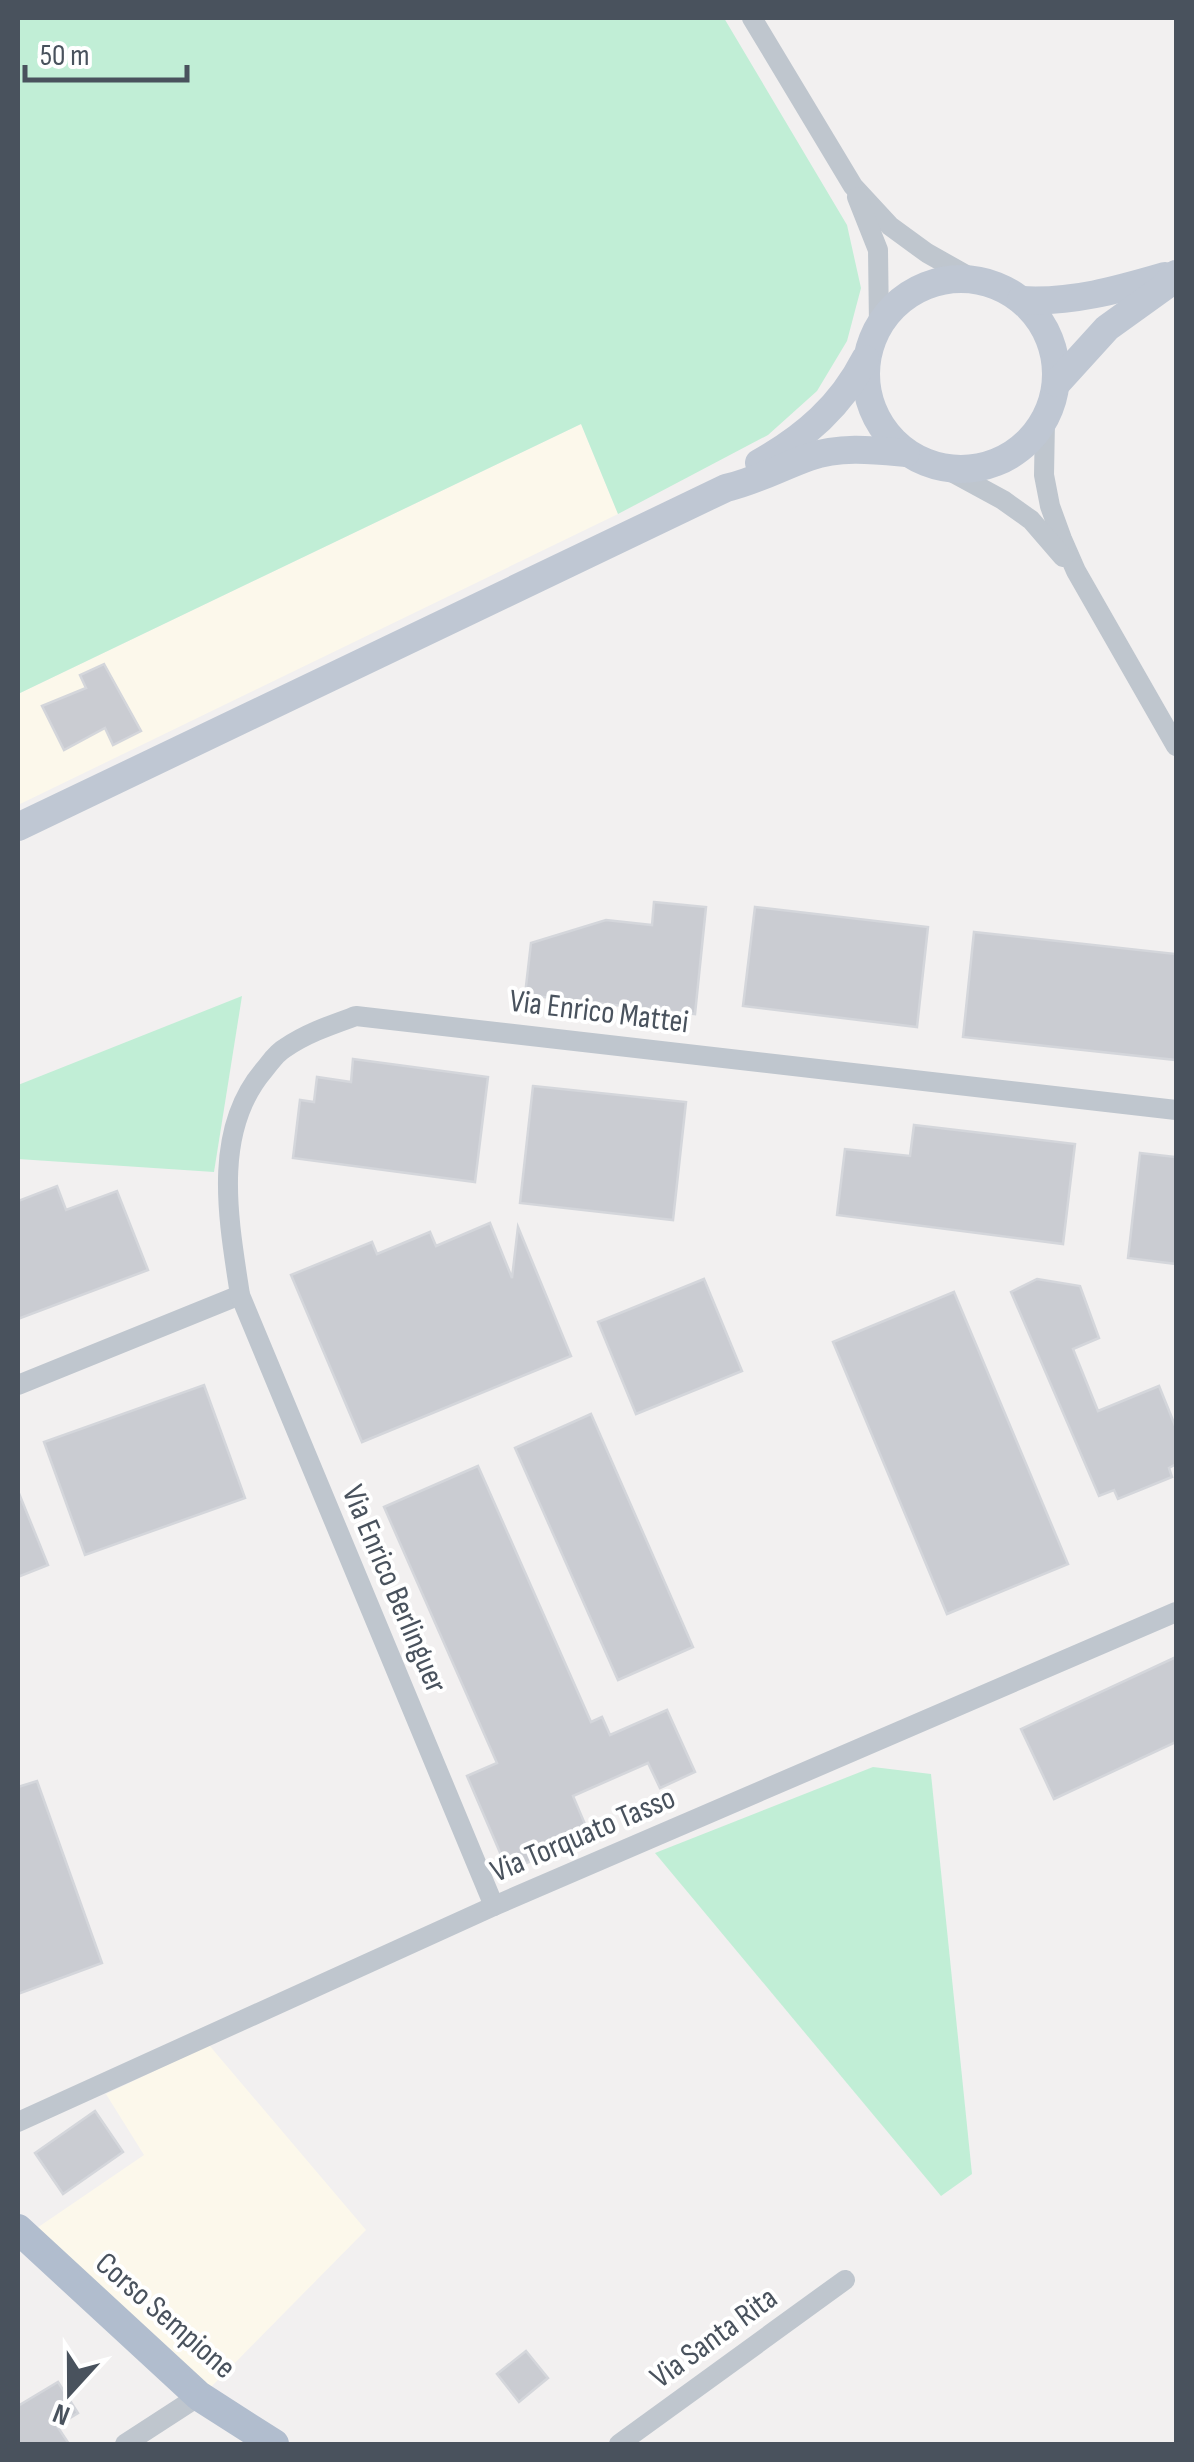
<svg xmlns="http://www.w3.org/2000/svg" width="1194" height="2462" viewBox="0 0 1194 2462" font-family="'Sofia Sans Condensed',sans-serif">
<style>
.commercial{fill:#fcf8eb}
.green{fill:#c1eed6}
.building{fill:#caccd2;stroke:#d4d6db;stroke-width:2.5}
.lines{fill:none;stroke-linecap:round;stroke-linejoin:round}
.minor{stroke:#bfc6ce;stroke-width:20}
.secondary{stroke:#bfc7d3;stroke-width:28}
.primary{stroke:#b1bdce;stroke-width:30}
.labels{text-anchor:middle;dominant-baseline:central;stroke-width:8;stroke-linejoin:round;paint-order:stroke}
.street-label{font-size:32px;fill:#49525d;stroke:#fff}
</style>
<rect width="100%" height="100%" fill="#f2f0f0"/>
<g class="commercial">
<polygon points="581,424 618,514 18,805 18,694"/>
<polygon points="209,2045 366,2230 207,2391 34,2230 144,2155 106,2094"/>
</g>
<g class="green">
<polygon points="18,18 724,18 847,225 861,288 847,341 817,391 768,435 618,514 581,424 18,694"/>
<polygon points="242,996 214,1172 18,1159 18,1085"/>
<polygon points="873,1767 931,1774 972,2174 941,2196 655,1853"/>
</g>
<g class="building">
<polygon points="104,664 141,731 113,745 105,728 64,750 42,706 86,688 80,675"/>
<polygon points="654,902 706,907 695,1014 525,995 531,943 606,920 652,925"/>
<polygon points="755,907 928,927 917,1027 743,1006"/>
<polygon points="974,932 1176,954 1176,1060 963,1037"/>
<polygon points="353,1059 488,1077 475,1182 293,1158 300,1100 314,1102 317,1077 351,1082"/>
<polygon points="533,1086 686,1102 673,1220 520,1203"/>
<polygon points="914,1125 1075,1144 1063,1244 837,1215 845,1149 910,1156"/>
<polygon points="1140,1153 1176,1157 1176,1264 1128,1258"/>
<polygon points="57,1186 66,1210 117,1191 148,1270 18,1319 18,1201"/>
<polygon points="490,1223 512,1278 518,1227 571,1356 362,1442 291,1275 372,1242 377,1254 430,1232 436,1246"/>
<polygon points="704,1279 742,1371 636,1414 598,1322"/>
<polygon points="1037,1279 1080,1286 1099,1338 1073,1349 1098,1411 1159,1386 1176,1428 1176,1464 1169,1468 1172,1477 1118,1499 1114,1490 1099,1496 1011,1292"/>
<polygon points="954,1292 1068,1564 947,1614 833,1342"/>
<polygon points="204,1385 245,1498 85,1555 44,1442"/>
<polygon points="591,1414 693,1647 618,1680 515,1448"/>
<polygon points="478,1466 591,1722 602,1717 610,1735 667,1710 695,1772 660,1788 648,1763 573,1796 590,1836 508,1871 467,1776 497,1763 384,1507"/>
<polygon points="18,1491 48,1565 18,1577"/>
<polygon points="1176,1657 1176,1742 1054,1799 1021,1729"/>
<polygon points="37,1781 102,1963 18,1994 18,1787"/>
<polygon points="95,2111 123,2152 63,2194 35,2153"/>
<polygon points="526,2351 548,2378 519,2402 497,2374"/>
<polygon points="58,2382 78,2413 57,2426 69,2444 18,2444 18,2406"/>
</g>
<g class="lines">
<g class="minor">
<polyline points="752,18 853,186 890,226 927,253 975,280"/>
<polyline points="857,197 878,250 879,325"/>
<polyline points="1045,421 1044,475 1050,506 1062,539 1076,571 1176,746"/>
<polyline points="946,469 1003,500 1031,520 1063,557"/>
<polyline points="18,1385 240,1295"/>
<path d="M494,1906l-254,-611c-11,-73 -29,-163 24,-225 6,-7 12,-17 21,-22 22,-15 46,-23 71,-32l820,94"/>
<polyline points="18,2122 494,1906 1176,1612"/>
<polyline points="125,2444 199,2396"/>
<polyline points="619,2444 845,2280"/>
</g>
<g class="secondary">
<circle cx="961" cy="374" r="95"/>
<path d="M1021,300c51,3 96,-10 144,-24"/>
<polyline points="1057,383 1107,328 1164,287 1176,274"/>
<path d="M759,463c46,-26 82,-57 106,-104"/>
<path d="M18,827l708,-339c30,-7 55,-21 83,-31 31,-11 65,-7 97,-4"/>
</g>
<polyline class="primary" points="18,2229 199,2396 274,2444"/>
</g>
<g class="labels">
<g class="street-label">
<text transform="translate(599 1012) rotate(7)">Via Enrico Mattei</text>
<text transform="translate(394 1589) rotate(67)">Via Enrico Berlinguer</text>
<text transform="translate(583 1835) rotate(-23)">Via Torquato Tasso</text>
<text transform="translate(165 2316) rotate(41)">Corso Sempione</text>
<text transform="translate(714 2338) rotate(-36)">Via Santa Rita</text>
</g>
</g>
<rect width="1194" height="2462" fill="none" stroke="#49525d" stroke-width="40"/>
<g transform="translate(70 2392) rotate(201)" stroke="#ffffff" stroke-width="8" paint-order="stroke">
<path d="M0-8L18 38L0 25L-18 38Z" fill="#49525d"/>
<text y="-15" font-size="28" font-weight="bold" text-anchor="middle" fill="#49525d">N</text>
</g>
<path d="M25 65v15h162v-15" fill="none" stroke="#49525d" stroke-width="5"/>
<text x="40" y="65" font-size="30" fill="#49525d" stroke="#ffffff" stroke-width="8" paint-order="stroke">50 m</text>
</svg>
